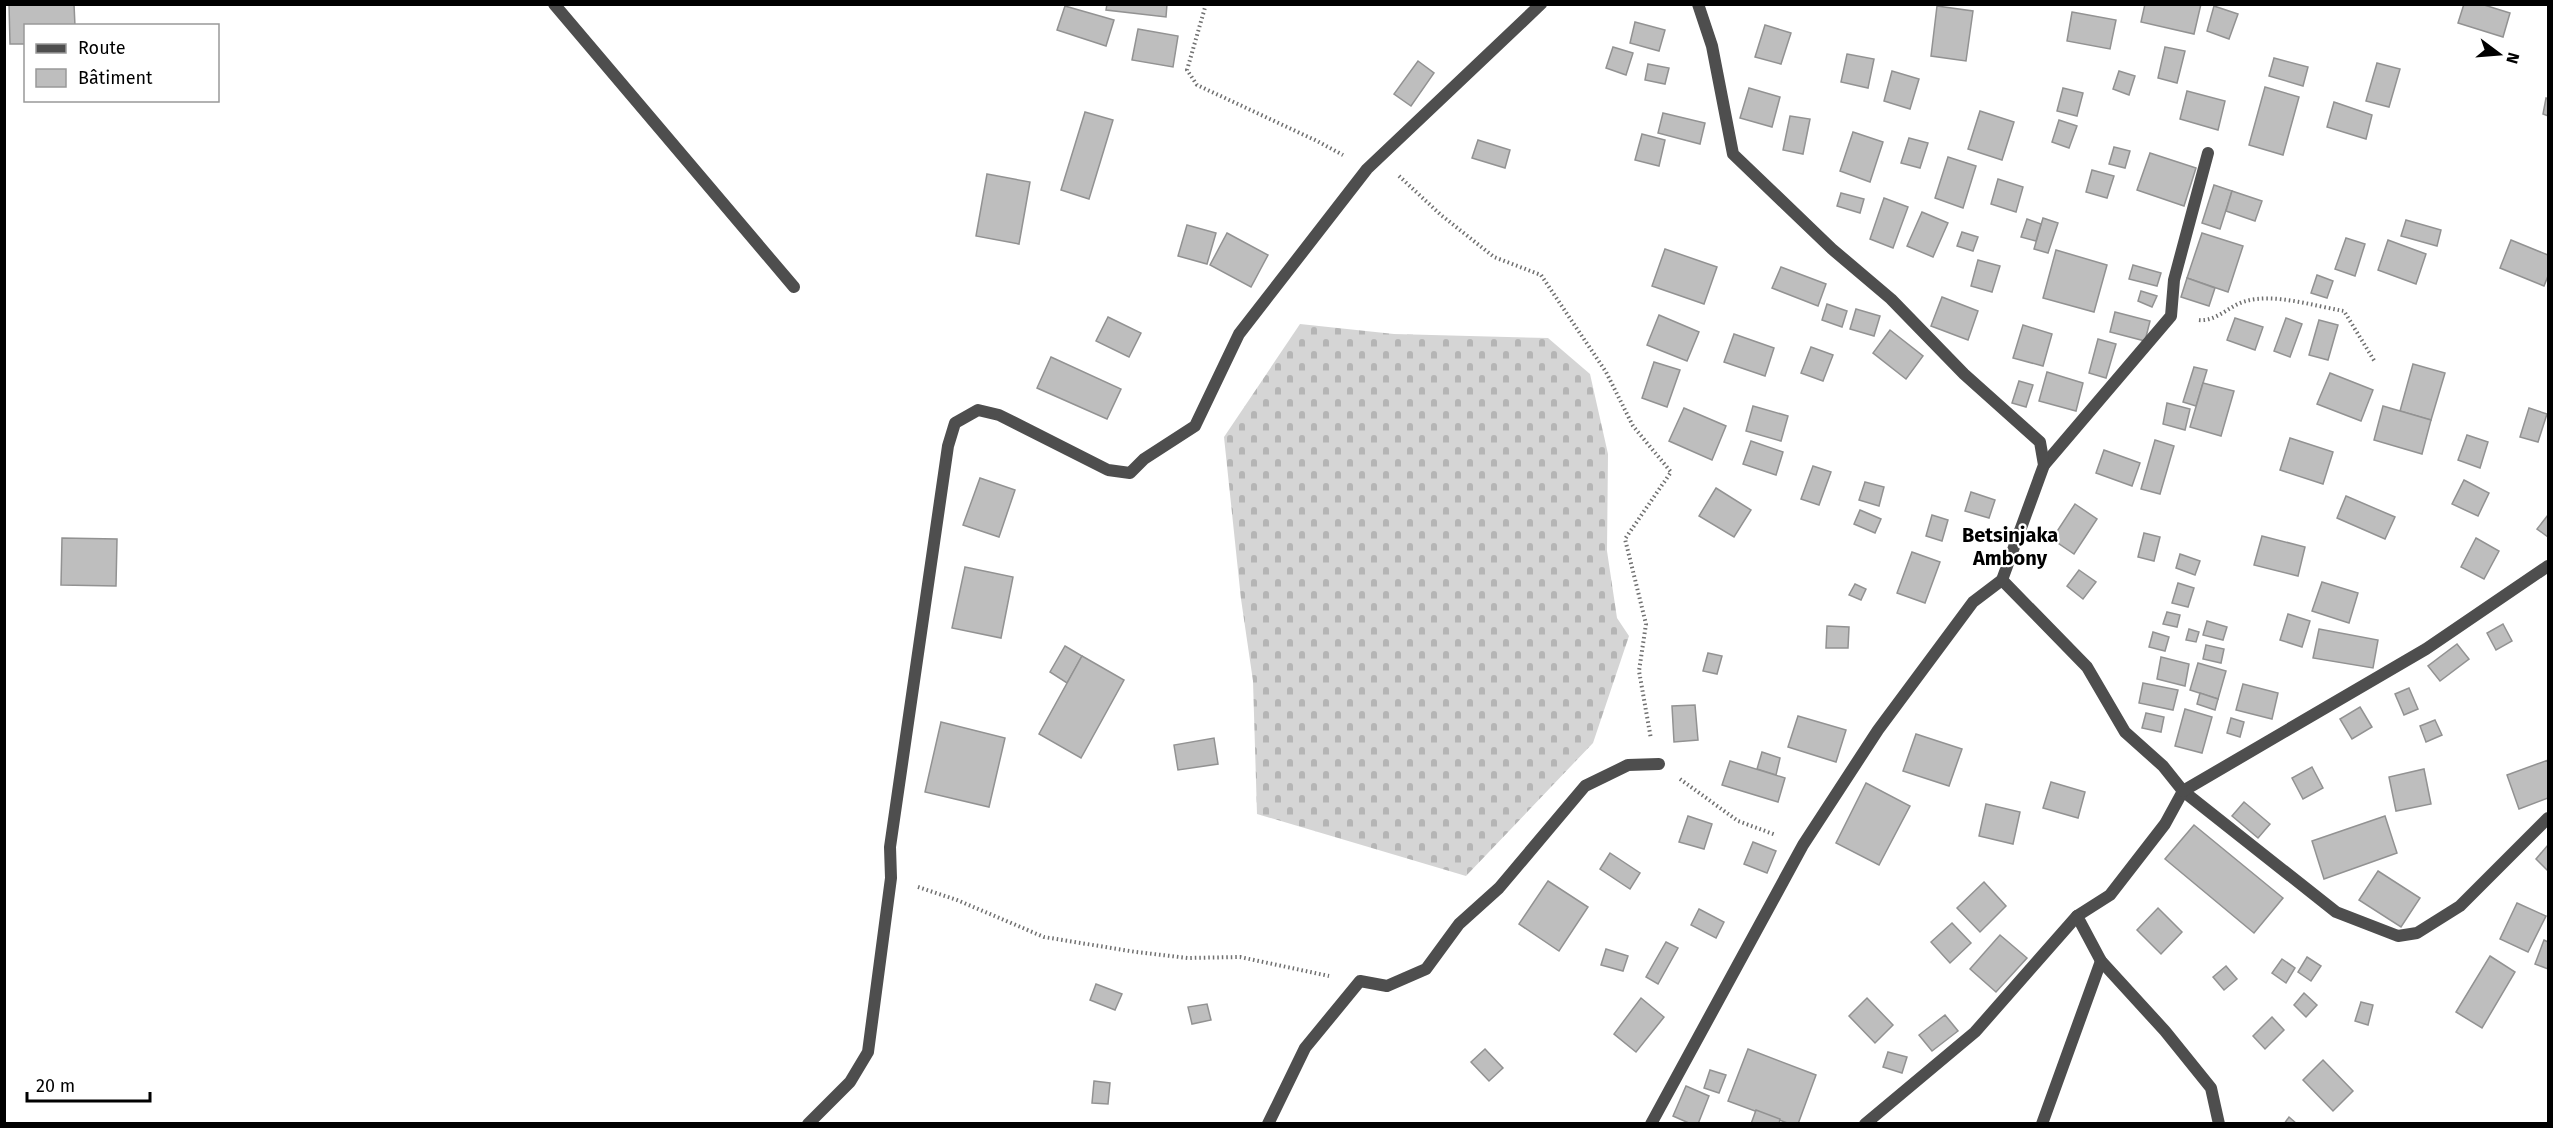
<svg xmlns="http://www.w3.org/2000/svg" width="2553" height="1128" viewBox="0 0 2553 1128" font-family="'Fira Sans',sans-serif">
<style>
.cemetery{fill:url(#cemetery-stones)}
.building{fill:#bebebe;stroke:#929292;stroke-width:1.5}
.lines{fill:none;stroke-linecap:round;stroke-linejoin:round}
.path{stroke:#707070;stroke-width:4;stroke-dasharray:1.5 3;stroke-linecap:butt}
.service{stroke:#4e4e4e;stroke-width:12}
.minor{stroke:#4e4e4e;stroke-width:12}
.labels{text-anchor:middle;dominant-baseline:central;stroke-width:4.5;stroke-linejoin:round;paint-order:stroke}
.quarter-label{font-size:20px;font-weight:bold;fill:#000;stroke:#fff}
</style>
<defs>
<pattern id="cemetery-stones" width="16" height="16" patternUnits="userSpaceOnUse" patternTransform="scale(1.5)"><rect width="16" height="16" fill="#d5d5d5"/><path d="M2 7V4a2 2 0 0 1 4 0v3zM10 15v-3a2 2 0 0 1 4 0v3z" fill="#b5b5b5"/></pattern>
</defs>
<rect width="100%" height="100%" fill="#fff"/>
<polygon class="cemetery" points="1300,324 1394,334 1548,338 1590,374 1608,454 1607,551 1617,618 1629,636 1593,743 1466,876 1257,814 1253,681 1241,599 1224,437"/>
<g class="building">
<polygon points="9,4 74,4 75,26 26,26 26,44 10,44"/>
<polygon points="1107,4 1167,4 1166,17 1106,10"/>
<polygon points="2145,4 2201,4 2194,34 2141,22"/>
<polygon points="2464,4 2481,4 2510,13 2503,37 2458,23"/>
<polygon points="1065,6 1114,20 1106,46 1057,30"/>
<polygon points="1937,6 1973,11 1966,61 1931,56"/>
<polygon points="2214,6 2238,14 2229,39 2207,31"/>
<polygon points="2072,12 2116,20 2110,49 2067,41"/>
<polygon points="1635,22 1665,30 1659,51 1630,43"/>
<polygon points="1765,25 1791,33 1781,64 1755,57"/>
<polygon points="1138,29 1178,36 1173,67 1132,60"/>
<polygon points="1613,47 1633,53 1626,75 1606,68"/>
<polygon points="2165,47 2185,51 2177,83 2158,78"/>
<polygon points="1847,54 1874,59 1868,88 1841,82"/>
<polygon points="2274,58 2308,67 2303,86 2269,76"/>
<polygon points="1418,61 1434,73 1411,106 1394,94"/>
<polygon points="2377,63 2400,69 2389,107 2366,101"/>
<polygon points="1648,64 1669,68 1665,84 1645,80"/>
<polygon points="1892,71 1919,79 1910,109 1884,101"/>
<polygon points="2119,71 2135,76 2129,95 2113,89"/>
<polygon points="2265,87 2299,97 2283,155 2249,145"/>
<polygon points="1749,88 1780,97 1772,127 1740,118"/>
<polygon points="2063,88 2083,93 2077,116 2057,111"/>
<polygon points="2187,91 2225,101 2218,130 2180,119"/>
<polygon points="2546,98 2548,99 2548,116 2543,114"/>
<polygon points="2334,102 2372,115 2366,139 2327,127"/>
<polygon points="1980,111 2014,122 2002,160 1968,149"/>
<polygon points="1085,112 1113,120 1089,199 1061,190"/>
<polygon points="1663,113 1705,123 1700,144 1658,133"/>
<polygon points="1790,116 1810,119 1803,154 1783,150"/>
<polygon points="2059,120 2077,126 2069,148 2052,142"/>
<polygon points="1853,132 1883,142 1870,182 1840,171"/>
<polygon points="1642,134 1665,140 1659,166 1635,160"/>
<polygon points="1909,138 1928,143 1920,168 1901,163"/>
<polygon points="1478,140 1510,150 1505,168 1472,158"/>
<polygon points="2114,147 2130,151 2125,168 2109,164"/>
<polygon points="2150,153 2196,168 2184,206 2137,190"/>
<polygon points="1948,157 1976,166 1963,208 1935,198"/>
<polygon points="2092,170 2114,176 2107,198 2086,192"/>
<polygon points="987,174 1030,182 1019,244 976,236"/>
<polygon points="1998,179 2023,187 2016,212 1991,204"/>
<polygon points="2214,185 2232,191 2220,229 2202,223"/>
<polygon points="2232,191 2262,201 2255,221 2226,211"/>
<polygon points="1841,193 1864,199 1860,213 1837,206"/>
<polygon points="1884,198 1908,207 1893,248 1870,239"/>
<polygon points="1922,212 1948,223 1933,257 1907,246"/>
<polygon points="2043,218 2058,223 2048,253 2034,249"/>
<polygon points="2027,219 2041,224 2036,241 2021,237"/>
<polygon points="2406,220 2441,230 2437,246 2401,236"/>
<polygon points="1187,225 1216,233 1207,264 1178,256"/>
<polygon points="1962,232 1978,237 1973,251 1957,246"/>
<polygon points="1227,233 1268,255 1251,287 1210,265"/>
<polygon points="2202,233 2243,246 2228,292 2187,278"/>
<polygon points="2346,238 2365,244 2355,276 2335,269"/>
<polygon points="2388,240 2426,254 2416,284 2378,270"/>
<polygon points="2511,240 2548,255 2548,276 2544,286 2500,268"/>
<polygon points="1665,249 1717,267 1704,304 1652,286"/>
<polygon points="2056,250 2107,265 2094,312 2043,298"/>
<polygon points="1978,260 2000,266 1992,292 1971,286"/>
<polygon points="2133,265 2161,273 2157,286 2129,279"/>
<polygon points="1781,267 1826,284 1818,306 1772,288"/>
<polygon points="2317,275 2333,281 2327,298 2311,293"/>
<polygon points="2187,278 2215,288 2209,306 2181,297"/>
<polygon points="2141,291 2157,296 2152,307 2138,301"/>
<polygon points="1942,297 1978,311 1968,340 1931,326"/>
<polygon points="1827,304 1847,311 1842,327 1822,320"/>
<polygon points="1856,309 1880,316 1874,336 1850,329"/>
<polygon points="2115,312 2150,321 2145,341 2110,332"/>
<polygon points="1659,315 1699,332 1687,361 1647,345"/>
<polygon points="1108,317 1141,333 1129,357 1096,341"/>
<polygon points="2235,318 2263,327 2255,350 2227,340"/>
<polygon points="2286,318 2302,324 2290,357 2274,351"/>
<polygon points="2319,320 2338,325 2328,360 2309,355"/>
<polygon points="2023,325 2052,334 2043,366 2013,358"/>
<polygon points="1890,330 1923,356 1906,379 1873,353"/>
<polygon points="1734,334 1774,348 1765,376 1724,362"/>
<polygon points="2098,339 2116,344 2106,378 2089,373"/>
<polygon points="1811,347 1833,355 1823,381 1801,373"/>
<polygon points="1051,357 1121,389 1107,419 1037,388"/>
<polygon points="1654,362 1680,370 1667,407 1642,398"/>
<polygon points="2413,364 2445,373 2431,420 2400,411"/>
<polygon points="2194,367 2207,370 2196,406 2183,402"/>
<polygon points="2047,372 2083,383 2076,411 2039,401"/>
<polygon points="2330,373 2373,390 2361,421 2317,404"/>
<polygon points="2019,381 2033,385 2026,407 2012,403"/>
<polygon points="2203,383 2234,391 2221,436 2190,427"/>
<polygon points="2167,403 2190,409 2185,430 2163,424"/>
<polygon points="1753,406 1788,416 1781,441 1746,431"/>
<polygon points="2383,406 2431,420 2422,454 2374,440"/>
<polygon points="1684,408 1726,426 1712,460 1669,441"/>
<polygon points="2529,408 2547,414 2538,442 2520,437"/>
<polygon points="2467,435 2488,442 2480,468 2458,460"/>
<polygon points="2290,438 2333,452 2323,484 2280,470"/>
<polygon points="2155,440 2174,446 2160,494 2141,489"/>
<polygon points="1751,441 1783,452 1776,475 1743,464"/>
<polygon points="2104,450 2140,463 2132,486 2096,473"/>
<polygon points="1813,466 1831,472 1819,505 1801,499"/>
<polygon points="980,478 1015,490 999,537 963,525"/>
<polygon points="2464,480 2489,493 2478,516 2452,504"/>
<polygon points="1865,482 1884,487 1879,506 1859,500"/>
<polygon points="1716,488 1751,510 1734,537 1699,516"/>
<polygon points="1971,492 1995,500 1989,518 1965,511"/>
<polygon points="2346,496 2395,517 2385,539 2337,518"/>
<polygon points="2075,504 2097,519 2074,554 2052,539"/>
<polygon points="1860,510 1881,519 1875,533 1854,524"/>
<polygon points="1932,515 1948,520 1942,541 1926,536"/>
<polygon points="2548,515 2548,537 2537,529"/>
<polygon points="2144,533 2160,537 2154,561 2138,557"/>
<polygon points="2262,536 2305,547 2298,576 2254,565"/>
<polygon points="62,538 117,539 116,586 61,585"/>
<polygon points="2476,538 2499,551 2484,579 2461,567"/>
<polygon points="1912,552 1940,562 1925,603 1897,593"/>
<polygon points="2180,554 2200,561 2195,575 2176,568"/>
<polygon points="965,567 1013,577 1001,638 952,628"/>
<polygon points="2079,570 2096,582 2083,599 2067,586"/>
<polygon points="2322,582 2358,593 2349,623 2312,611"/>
<polygon points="2178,583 2194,588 2188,607 2172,603"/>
<polygon points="1855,584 1866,589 1861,600 1849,595"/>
<polygon points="2167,612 2180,615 2177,627 2163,624"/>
<polygon points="2288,614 2310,621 2302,647 2280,640"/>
<polygon points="2207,621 2227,627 2223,640 2203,635"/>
<polygon points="2503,624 2512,641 2496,650 2487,633"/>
<polygon points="1827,626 1849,627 1848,648 1826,648"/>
<polygon points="2189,629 2199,632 2196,642 2186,640"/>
<polygon points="2319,629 2378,640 2373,668 2313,658"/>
<polygon points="2153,632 2169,637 2165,651 2149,647"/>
<polygon points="2457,644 2469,659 2440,681 2428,666"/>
<polygon points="2206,645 2224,649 2221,663 2203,659"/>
<polygon points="1065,646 1082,656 1067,683 1050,672"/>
<polygon points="1708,653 1722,656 1717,674 1703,671"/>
<polygon points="1082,656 1124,680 1081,758 1039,734"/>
<polygon points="2161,657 2189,664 2185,686 2157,679"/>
<polygon points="2198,663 2226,671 2218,699 2190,690"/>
<polygon points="2143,683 2178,690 2173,710 2139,703"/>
<polygon points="2243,684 2278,693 2272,719 2236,710"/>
<polygon points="2409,688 2418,709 2404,715 2395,694"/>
<polygon points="2200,693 2218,699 2215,710 2197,704"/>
<polygon points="1695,705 1698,740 1674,742 1672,706"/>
<polygon points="2360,707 2372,727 2352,739 2340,719"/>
<polygon points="2185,709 2212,717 2202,753 2175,746"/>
<polygon points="2146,713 2164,717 2161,732 2142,728"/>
<polygon points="1798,716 1846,730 1836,762 1788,747"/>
<polygon points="2231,718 2244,722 2240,737 2227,733"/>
<polygon points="2435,720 2442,735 2426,742 2420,726"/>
<polygon points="941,722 1005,738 989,807 925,792"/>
<polygon points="1916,734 1962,749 1949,786 1903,771"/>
<polygon points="1214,738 1218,764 1178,770 1174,745"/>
<polygon points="1762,752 1780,758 1776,775 1757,769"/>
<polygon points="2548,760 2548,798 2519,809 2507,775"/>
<polygon points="1730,761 1785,778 1778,802 1722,785"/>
<polygon points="2312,767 2323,788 2303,799 2292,778"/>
<polygon points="2424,769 2431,804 2396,811 2389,777"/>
<polygon points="2051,782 2085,792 2078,818 2043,808"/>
<polygon points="1866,783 1910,806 1879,865 1836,843"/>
<polygon points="2244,802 2270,824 2258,838 2232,816"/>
<polygon points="1986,804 2020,812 2013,844 1979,836"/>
<polygon points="1688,816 1712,824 1704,849 1679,842"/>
<polygon points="2385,816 2397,853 2324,879 2312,841"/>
<polygon points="2194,825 2283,898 2254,933 2165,859"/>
<polygon points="1753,842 1776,851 1767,873 1744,864"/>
<polygon points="2548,845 2548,871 2536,859"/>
<polygon points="1610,853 1640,873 1630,889 1600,869"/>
<polygon points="2378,871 2420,898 2401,927 2359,900"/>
<polygon points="1548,881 1588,907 1559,951 1519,924"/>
<polygon points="1984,882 2006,906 1980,932 1957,908"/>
<polygon points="2517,903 2546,916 2528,952 2500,939"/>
<polygon points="2158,908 2182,932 2161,954 2137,930"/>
<polygon points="1699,909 1724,922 1716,938 1691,925"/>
<polygon points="1952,923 1971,943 1950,963 1931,942"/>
<polygon points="2000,935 2027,958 1996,992 1970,969"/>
<polygon points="2544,940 2548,942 2548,969 2535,964"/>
<polygon points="1666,942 1678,948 1658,984 1646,977"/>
<polygon points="1606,949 1628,956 1623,971 1601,965"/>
<polygon points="2490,956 2515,972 2482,1028 2456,1012"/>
<polygon points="2307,957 2321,966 2311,981 2298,972"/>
<polygon points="2282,959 2295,968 2286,983 2272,973"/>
<polygon points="2226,966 2237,979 2224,990 2213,977"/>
<polygon points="1096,984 1122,994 1115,1010 1090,1000"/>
<polygon points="2304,993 2317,1005 2306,1017 2294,1005"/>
<polygon points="1641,998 1664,1017 1636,1052 1614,1034"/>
<polygon points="1867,998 1893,1025 1875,1043 1849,1016"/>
<polygon points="2361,1002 2373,1005 2368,1025 2355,1021"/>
<polygon points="1207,1004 1211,1020 1192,1024 1188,1007"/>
<polygon points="1945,1015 1958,1031 1932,1051 1919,1035"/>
<polygon points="2272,1017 2284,1030 2265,1049 2253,1036"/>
<polygon points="1485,1049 1503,1068 1489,1081 1471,1062"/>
<polygon points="1748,1049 1816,1075 1798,1124 1790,1124 1728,1101"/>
<polygon points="1888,1052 1907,1057 1902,1073 1883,1067"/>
<polygon points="2323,1060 2353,1091 2333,1111 2303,1080"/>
<polygon points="1710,1070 1726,1075 1719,1093 1704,1088"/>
<polygon points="1094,1081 1110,1083 1108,1104 1092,1103"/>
<polygon points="1686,1086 1709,1096 1698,1124 1691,1124 1673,1116"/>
<polygon points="1756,1110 1780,1119 1779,1124 1751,1124"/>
<polygon points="2289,1117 2297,1124 2284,1124"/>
</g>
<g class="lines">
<g class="path">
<polyline points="1206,4 1187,70 1197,85 1317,141 1343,155"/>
<polyline points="1399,176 1441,215 1494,257 1541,275 1606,372 1633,426 1671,472 1625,539 1646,624 1639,671 1651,739"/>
<path d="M2199,320c17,2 31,-15 47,-19 29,-8 68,5 98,10l31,51"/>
<polyline points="1680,779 1738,821 1776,835"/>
<polyline points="918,887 957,900 1044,937 1136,952 1188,958 1240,957 1329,976"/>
</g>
<g class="service">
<polyline points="554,4 794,287"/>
<polyline points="2044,465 2171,316 2174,280 2208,153"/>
<polyline points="2183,791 2336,912 2398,936 2417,933 2460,906 2548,818"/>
<polyline points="1268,1124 1305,1048 1360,981 1387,986 1426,969 1459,924 1499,888 1585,786 1628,765 1659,764"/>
<polyline points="1651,1124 1803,845 1878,730 1973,602 2002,580 2087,667 2125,732 2163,766 2183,791 2165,824 2110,895 2077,916 2101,961 2165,1031 2211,1088 2219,1124"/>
<polyline points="1865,1124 1975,1032 2077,916"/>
<polyline points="2042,1124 2101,961"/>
</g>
<g class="minor">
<polyline points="1698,4 1712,46 1733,154 1832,249 1891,299 1964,374 2040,442 2044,465 2002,580"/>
<polyline points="2183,791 2426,649 2548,566"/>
<polyline points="808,1124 850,1082 868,1052 891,878 890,847 948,446 955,423 978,410 999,415 1108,470 1130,473 1144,459 1195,426 1239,334 1367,169 1541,4"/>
</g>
</g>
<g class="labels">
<g class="quarter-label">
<text x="2010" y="535">Betsinjaka<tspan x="2010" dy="23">Ambony</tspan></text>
</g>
</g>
<rect width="2553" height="1128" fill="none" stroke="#000000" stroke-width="12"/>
<rect x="24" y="24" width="195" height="78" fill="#ffffff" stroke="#999999" stroke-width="1.5"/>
<rect x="36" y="44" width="30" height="9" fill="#4e4e4e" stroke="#999999" stroke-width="1.5"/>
<text x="78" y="54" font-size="18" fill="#000000">Route</text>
<rect x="36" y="69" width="30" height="18" fill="#bebebe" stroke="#999999" stroke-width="1.5"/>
<text x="78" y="84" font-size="18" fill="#000000">Bâtiment</text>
<g transform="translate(2499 54) rotate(106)" stroke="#ffffff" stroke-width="4.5" paint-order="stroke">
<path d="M0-4.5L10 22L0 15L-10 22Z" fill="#000000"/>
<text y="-9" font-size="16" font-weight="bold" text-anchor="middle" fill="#000000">N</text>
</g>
<path d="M27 1092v9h123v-9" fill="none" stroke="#000000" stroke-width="3"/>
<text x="36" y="1092" font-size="18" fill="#000000" stroke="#ffffff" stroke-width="4.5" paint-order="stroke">20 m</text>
</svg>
